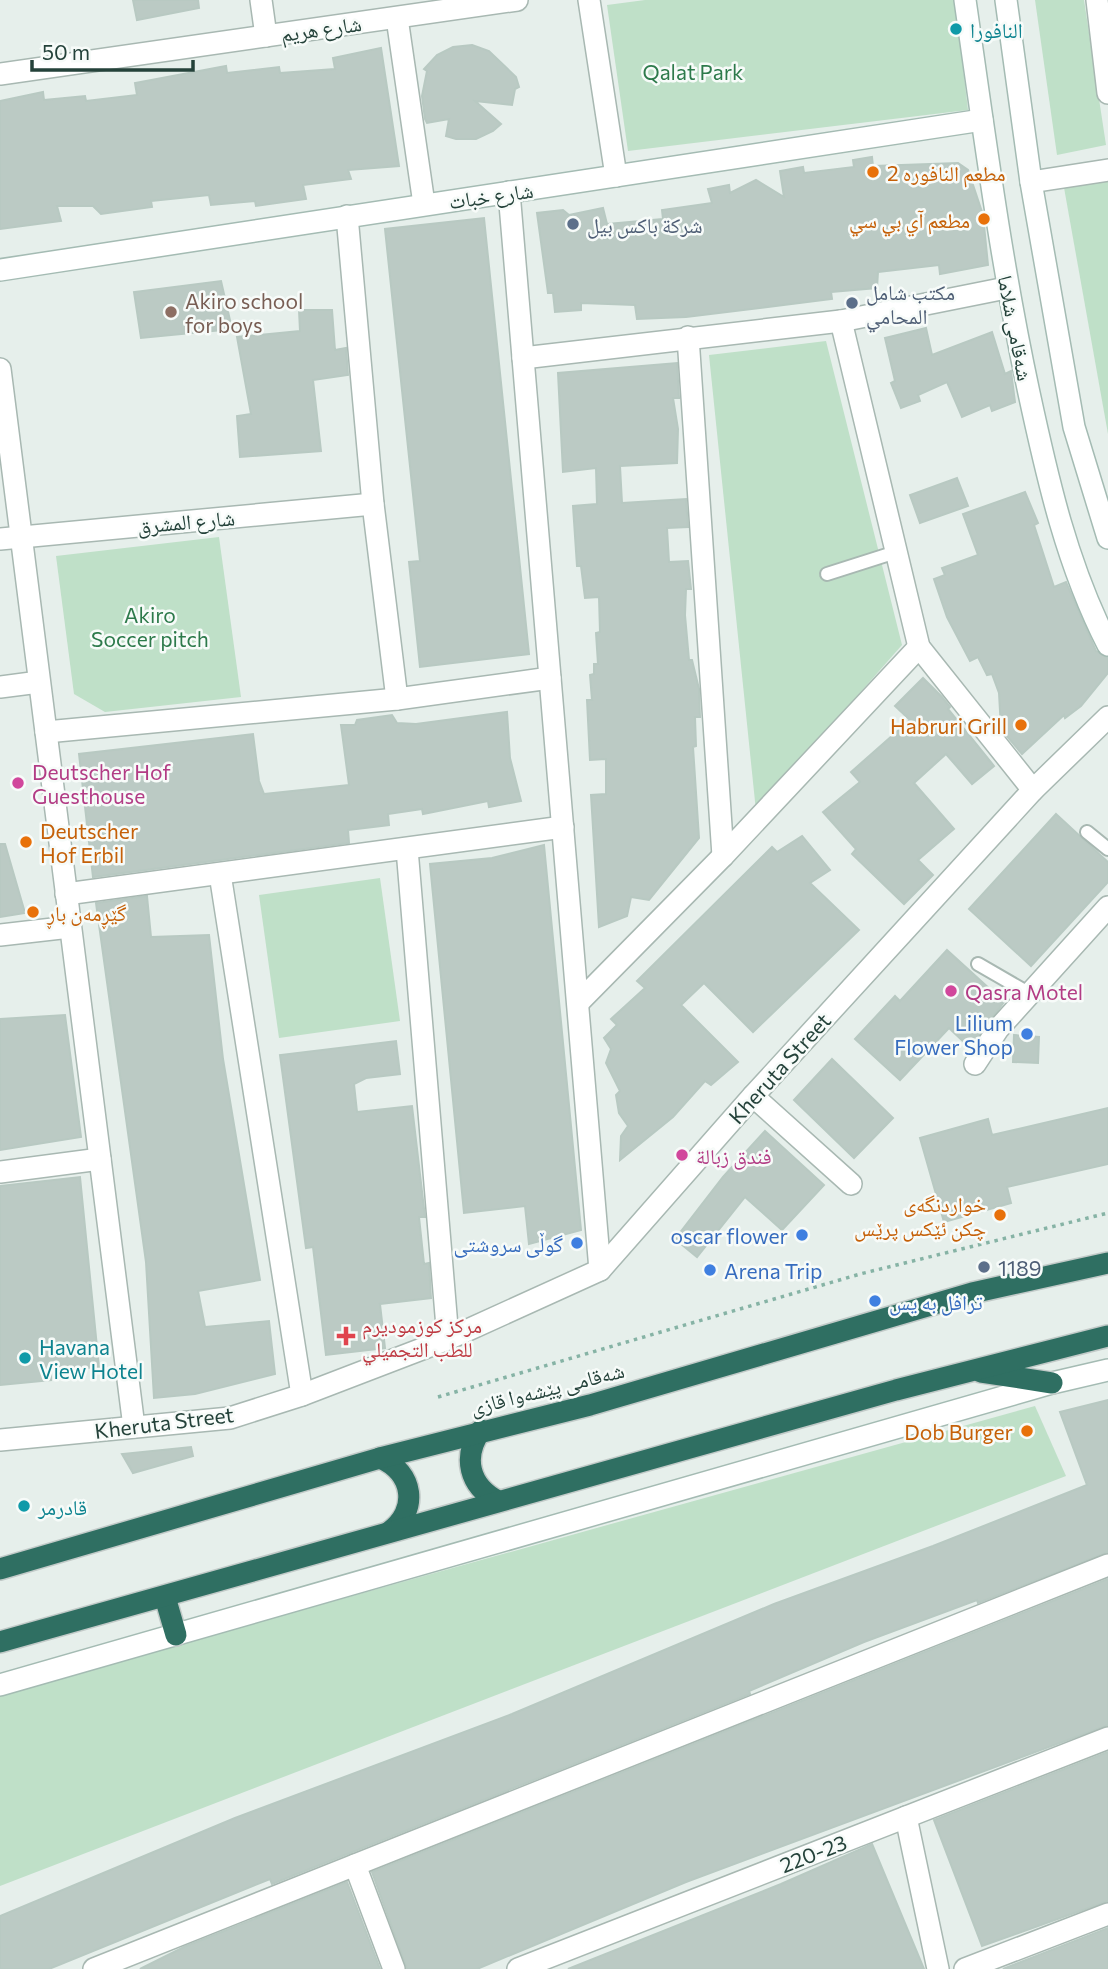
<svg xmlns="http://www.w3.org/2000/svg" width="1108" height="1969" viewBox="0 0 1108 1969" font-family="Commissioner,'Noto Naskh Arabic',sans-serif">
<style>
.green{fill:#bfe0c8}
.building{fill:#bbcac4;stroke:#b8c9c2;stroke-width:2}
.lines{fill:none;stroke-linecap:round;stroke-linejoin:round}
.lane-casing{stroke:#a8b8b2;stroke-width:16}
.street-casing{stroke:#a8b8b2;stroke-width:24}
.secondary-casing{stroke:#a4bbb3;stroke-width:24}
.highway-casing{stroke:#c2cac8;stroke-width:24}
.path{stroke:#86b3a5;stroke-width:3.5;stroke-dasharray:3.5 5;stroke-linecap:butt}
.lane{stroke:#fff;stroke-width:12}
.street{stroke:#fff;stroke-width:21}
.secondary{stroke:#fff;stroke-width:21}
.highway{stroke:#2f6f62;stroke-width:21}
.culture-dot{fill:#0f9aa8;stroke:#f7fbf9;stroke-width:2.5}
.food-dot{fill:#e8710a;stroke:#f7fbf9;stroke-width:2.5}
.service-dot{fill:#5c6f8a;stroke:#f7fbf9;stroke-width:2.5}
.education-dot{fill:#8d6e63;stroke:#f7fbf9;stroke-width:2.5}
.hotel-dot{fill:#d1479c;stroke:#f7fbf9;stroke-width:2.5}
.shop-dot{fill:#3f7fe0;stroke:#f7fbf9;stroke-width:2.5}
.health-dot{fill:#e0444e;stroke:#f7fbf9;stroke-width:2.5}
.labels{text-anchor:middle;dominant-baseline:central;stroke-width:5;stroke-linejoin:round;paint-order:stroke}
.street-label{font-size:21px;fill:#24423a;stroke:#f7fbf9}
.culture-label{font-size:21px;fill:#0d838f;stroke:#f7fbf9;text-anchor:start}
.park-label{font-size:21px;fill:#2d7a4b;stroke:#f7fbf9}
.food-label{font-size:21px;fill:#c56008;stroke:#f7fbf9;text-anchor:end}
.service-label{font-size:21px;fill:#4e5e75;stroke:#f7fbf9;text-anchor:start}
.education-label{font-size:21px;fill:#785e54;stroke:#f7fbf9;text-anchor:start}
.hotel-label{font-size:21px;fill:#b23c85;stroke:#f7fbf9;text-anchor:start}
.shop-label{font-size:21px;fill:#366cbe;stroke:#f7fbf9;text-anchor:end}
.health-label{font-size:21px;fill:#be3a42;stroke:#f7fbf9;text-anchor:start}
</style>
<rect width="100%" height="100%" fill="#e6efeb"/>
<g class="green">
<polygon points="645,0 955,0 968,110 628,151 607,5"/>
<polygon points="1035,0 1084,0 1106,145 1057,155"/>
<polygon points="1108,177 1108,434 1063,182"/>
<polygon points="826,341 902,645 756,811 709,355"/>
<polygon points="219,537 241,697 105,712 74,694 56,556"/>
<polygon points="380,878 400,1021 279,1038 259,895"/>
<polygon points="1035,1406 1066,1476 0,1886 0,1694"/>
</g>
<g class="building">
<polygon points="133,0 198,0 199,8 137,20"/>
<polygon points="472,45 489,51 516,77 519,87 515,89 512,105 475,101 501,124 493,131 476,139 456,139 446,136 449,119 427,123 425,119 422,96 427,71 424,69 437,55 453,47"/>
<polygon points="381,48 399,166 348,170 351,179 303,185 306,199 256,206 255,201 211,205 209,195 151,201 152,207 101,214 93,206 57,206 61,221 0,229 0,101 43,92 44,100 85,96 86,101 137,95 135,83 226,66 227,73 279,67 280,73 335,69 333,58"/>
<polygon points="872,157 873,166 958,163 968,170 983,215 988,265 940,274 939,265 878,272 877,288 831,292 832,299 686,317 637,319 635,305 581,303 581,310 555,312 553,293 548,293 537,213 563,210 569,215 603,208 607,224 663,219 662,210 712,203 708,189 729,185 730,193 756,180 784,197 780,171 803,167 804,173 854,167 853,160"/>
<polygon points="484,218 529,654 420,667 409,562 420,561 385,229"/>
<polygon points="221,281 232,329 141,338 134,292"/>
<polygon points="299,310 332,310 335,350 346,348 348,375 313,380 321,451 240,457 237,416 251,414 237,337 300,331"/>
<polygon points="926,328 932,355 992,332 1005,374 1011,371 1015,402 992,411 990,405 962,417 947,382 918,395 920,401 901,408 891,383 895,381 885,338"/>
<polygon points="677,363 679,398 673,398 678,429 677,463 620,466 622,503 686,499 688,527 667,528 669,562 688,561 691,589 686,589 685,615 689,660 692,660 699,689 700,717 695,717 696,746 693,747 699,838 649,900 631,897 627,916 599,927 591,795 606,794 606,759 590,760 587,700 592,700 590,675 594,674 594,664 598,664 596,633 600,632 599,597 585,598 581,566 577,566 573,506 597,504 596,468 563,472 558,373"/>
<polygon points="957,478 968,506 920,523 910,495"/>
<polygon points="1025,492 1038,523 1034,525 1054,587 1066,582 1096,651 1108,658 1108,673 1081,706 1065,718 1064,715 1022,754 1001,729 999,693 992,674 987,675 978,657 970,661 947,617 934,579 945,575 942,568 978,555 963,514"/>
<polygon points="923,678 942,697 950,707 948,709 994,766 972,784 946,754 914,783 954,829 918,860 933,875 904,904 852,854 856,849 823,812 860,782 851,772 910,720 895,706"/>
<polygon points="507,712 510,758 521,801 489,807 488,801 423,814 422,809 388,814 389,825 348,830 349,843 93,877 79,754 253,734 259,781 264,794 349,785 341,725 355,725 357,720 392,715 397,723 416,724"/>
<polygon points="1056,814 1108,862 1108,882 1031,966 969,909"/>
<polygon points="802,836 830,870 810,883 859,930 753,1032 704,983 681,1005 738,1062 711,1085 705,1081 673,1117 620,1160 621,1136 628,1126 619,1113 616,1095 620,1091 606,1063 611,1049 604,1038 617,1025 611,1019 645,988 637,981 772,847 777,852"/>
<polygon points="0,844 5,844 25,913 0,917"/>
<polygon points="544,845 581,1230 529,1244 525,1206 464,1213 430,864 492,858"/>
<polygon points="147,896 151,937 209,935 223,1059 260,1280 198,1291 205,1327 269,1321 275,1374 195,1394 154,1398 146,1262 96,903"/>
<polygon points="947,950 1004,1002 972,1045 967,1045 949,1028 900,1080 855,1039 895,996 900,1001"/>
<polygon points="65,1015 81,1137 0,1150 0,1019"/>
<polygon points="1014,1035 1039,1037 1038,1063 1013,1062"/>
<polygon points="396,1041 400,1074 366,1078 354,1084 357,1112 412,1106 425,1217 419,1217 424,1264 429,1263 431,1298 380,1304 385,1348 326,1355 313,1247 306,1248 280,1055"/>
<polygon points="832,1059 893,1118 854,1158 794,1100"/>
<polygon points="1108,1108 1108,1164 1007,1187 1011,1203 944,1222 920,1138 988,1119 992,1135"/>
<polygon points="765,1131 824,1185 782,1230 745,1197 697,1257 675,1239 723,1177"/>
<polygon points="80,1177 99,1367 51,1370 51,1380 0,1385 0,1186"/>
<polygon points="1108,1400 1108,1552 978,1603 977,1600 864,1642 749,1691 750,1694 272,1884 270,1879 49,1969 0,1969 0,1916 235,1818 512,1714 774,1604 933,1546 1087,1485 1060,1412"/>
<polygon points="191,1447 193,1456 133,1473 122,1454"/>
<polygon points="1108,1579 1108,1725 686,1882 477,1969 407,1969 372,1872"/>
<polygon points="1108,1752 1108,1901 982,1946 934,1820"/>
<polygon points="872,1844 924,1969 568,1969 781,1884"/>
<polygon points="347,1882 380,1969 140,1969 184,1947"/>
<polygon points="1108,1928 1108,1969 1003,1969"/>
</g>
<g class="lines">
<defs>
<g id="lane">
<polyline points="827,574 896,552"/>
<polyline points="1087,832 1108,849"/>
<polyline points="978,964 1030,994"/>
</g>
<g id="street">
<polyline points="261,0 266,36"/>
<polyline points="589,0 616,176"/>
<polyline points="1097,0 1108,93"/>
<polyline points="397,18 424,204"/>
<polyline points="0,74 517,0"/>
<polyline points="1031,182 1108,170"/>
<polyline points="509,192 600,1270"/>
<polyline points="347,216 373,504 397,699"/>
<polyline points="841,321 919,647 1033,790"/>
<polyline points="688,337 723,856"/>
<polyline points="523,358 841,321 1006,288"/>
<polyline points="0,369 134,1427"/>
<polyline points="0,539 373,504"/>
<polyline points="0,687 39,682"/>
<polyline points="46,732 397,699 550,678"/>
<polyline points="407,849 448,1339"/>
<polyline points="220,874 302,1395"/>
<polyline points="66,894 563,827"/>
<polyline points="0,935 70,927"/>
<polyline points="578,1003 723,856 919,647"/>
<polyline points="975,1064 998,1029 1108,907"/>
<polyline points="753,1096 851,1184"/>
<polyline points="0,1172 100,1159"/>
<polyline points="0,1440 230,1418 302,1395 448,1339 600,1270 753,1096 1033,790 1108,717"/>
<polyline points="906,1817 938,1969"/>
<polyline points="355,1865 394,1969"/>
<polyline points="94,1969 1108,1565"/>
<polyline points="518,1969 1108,1738"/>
<polyline points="965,1969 1108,1914"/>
</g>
<g id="secondary">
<path d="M965,0c19,132 36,263 64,393 19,88 38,172 79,252"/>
<polyline points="1006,0 1031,182 1074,427 1108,538"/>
<polyline points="0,270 982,120"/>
<polyline points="0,1685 1052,1383 1108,1370"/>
</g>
<g id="highway">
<polyline points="981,1372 1052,1383"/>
<path d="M481,1430c-19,27 -12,56 17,71"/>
<path d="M380,1458c34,14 39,53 9,74"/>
<polyline points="0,1569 380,1458 590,1405 972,1293 1108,1263"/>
<polyline points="165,1597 176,1635"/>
<polyline points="0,1642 896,1390 1108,1336"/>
</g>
</defs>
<use href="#lane" class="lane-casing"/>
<use href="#street" class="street-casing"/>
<use href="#secondary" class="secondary-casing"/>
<use href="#highway" class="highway-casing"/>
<polyline class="path" points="438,1397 860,1274 1108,1213"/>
<use href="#lane" class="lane"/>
<use href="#street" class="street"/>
<use href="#secondary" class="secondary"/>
<use href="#highway" class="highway"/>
</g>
<g class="culture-dot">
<circle cx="956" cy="29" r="7"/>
<circle cx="25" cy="1358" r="7"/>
<circle cx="24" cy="1506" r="7"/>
</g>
<g class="food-dot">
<circle cx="873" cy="172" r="7"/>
<circle cx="984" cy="219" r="7"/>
<circle cx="1021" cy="725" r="7"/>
<circle cx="26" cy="842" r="7"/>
<circle cx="33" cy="912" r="7"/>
<circle cx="1000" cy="1215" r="7"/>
<circle cx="1027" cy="1431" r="7"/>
</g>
<g class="service-dot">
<circle cx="573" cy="224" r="7"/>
<circle cx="852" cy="303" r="7"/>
<circle cx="984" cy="1267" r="7"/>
</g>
<circle class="education-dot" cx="171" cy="312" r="7"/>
<g class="hotel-dot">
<circle cx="18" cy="783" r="7"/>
<circle cx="951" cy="991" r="7"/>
<circle cx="682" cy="1155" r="7"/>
</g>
<g class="shop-dot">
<circle cx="1027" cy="1034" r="7"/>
<circle cx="802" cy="1235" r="7"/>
<circle cx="577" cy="1243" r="7"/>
<circle cx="710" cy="1270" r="7"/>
<circle cx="875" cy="1301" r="7"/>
</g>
<path class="health-dot" d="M342.5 1325.5h7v7h7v7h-7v7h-7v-7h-7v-7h7z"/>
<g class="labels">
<g class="street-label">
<text transform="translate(321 28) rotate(-8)">شارع هريم</text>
<text transform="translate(491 195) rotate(-8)">شارع خبات</text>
<text transform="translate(1016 328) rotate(79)">شەقامی شلاما</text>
<text transform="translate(186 521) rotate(-5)">شارع المشرق</text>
<text transform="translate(779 1068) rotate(-48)">Kheruta Street</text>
<text transform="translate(547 1388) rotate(-14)">شەقامی پێشەوا قازی</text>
<text transform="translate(164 1422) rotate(-7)">Kheruta Street</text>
<text transform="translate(813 1853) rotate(-21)">220-23</text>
</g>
<g class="culture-label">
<text x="970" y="29">النافورا</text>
<text x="39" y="1346">Havana<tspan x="39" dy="24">View Hotel</tspan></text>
<text x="38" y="1506">قادرمر</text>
</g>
<g class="park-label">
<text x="693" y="71">Qalat Park</text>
<text x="150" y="614">Akiro<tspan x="150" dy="24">Soccer pitch</tspan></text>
</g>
<g class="food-label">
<text x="887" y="172" text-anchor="start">مطعم النافوره 2</text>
<text x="970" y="219">مطعم آي بي سي</text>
<text x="1007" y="725">Habruri Grill</text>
<text x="40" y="830" text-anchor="start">Deutscher<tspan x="40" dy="24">Hof Erbil</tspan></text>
<text x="47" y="912" text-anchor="start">گێڕمەن باڕ</text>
<text x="986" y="1203">خواردنگەی<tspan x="986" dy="24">چکن ئێکس پرێس</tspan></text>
<text x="1013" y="1431">Dob Burger</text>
</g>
<g class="service-label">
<text x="587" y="224">شركة باكس بيل</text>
<text x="866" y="291">مكتب شامل<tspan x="866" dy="24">المحامي</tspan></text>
<text x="998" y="1267">1189</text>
</g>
<g class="education-label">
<text x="185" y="300">Akiro school<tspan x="185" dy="24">for boys</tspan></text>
</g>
<g class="hotel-label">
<text x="32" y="771">Deutscher Hof<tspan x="32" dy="24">Guesthouse</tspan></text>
<text x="965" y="991">Qasra Motel</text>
<text x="696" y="1155">فندق زبالة</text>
</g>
<g class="shop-label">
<text x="1013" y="1022">Lilium<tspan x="1013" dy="24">Flower Shop</tspan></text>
<text x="788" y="1235">oscar flower</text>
<text x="563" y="1243">گوڵی سروشتی</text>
<text x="724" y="1270" text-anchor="start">Arena Trip</text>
<text x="889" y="1301" text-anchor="start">ترافل به يس</text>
</g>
<g class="health-label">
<text x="362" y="1324">مركز كوزموديرم<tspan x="362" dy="24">للطب التجميلي</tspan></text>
</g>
</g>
<path d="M32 60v10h161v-10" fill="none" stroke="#24423a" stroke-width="3.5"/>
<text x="42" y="60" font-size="21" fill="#24423a" stroke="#f7fbf9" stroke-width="5" paint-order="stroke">50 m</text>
</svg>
